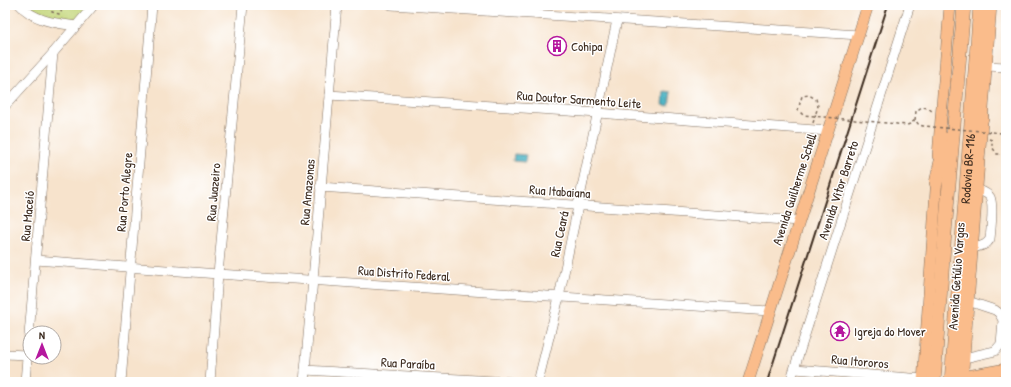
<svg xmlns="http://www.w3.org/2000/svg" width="1011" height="387" viewBox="0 0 1011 387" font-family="'Patrick Hand',sans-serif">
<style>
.green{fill:#c3d578;stroke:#7f804b}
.water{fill:#41adbf;stroke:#3e6c6e}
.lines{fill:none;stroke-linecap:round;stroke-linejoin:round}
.minor-casing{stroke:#7d6b5b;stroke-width:10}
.major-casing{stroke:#7d6b5b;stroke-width:12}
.highway-casing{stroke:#7d6b5b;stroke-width:14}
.path{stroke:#7d6b5b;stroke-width:1.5;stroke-dasharray:3 3;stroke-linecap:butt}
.minor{stroke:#fff;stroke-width:9}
.major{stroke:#fabc8b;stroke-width:11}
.highway{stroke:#fabc8b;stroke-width:13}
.rail{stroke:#3b2a1e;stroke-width:2}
.path-bridge{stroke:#7d6b5b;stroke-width:1.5;stroke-dasharray:3 3;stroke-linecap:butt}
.labels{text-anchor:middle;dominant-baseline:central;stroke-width:3;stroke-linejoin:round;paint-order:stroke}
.poi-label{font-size:13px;fill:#3b2a1e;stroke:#fff;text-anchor:start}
.street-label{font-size:13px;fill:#3b2a1e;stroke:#fff}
</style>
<rect width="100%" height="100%" fill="#fff"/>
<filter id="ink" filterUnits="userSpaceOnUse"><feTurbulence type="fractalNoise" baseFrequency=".025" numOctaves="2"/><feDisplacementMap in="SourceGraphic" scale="8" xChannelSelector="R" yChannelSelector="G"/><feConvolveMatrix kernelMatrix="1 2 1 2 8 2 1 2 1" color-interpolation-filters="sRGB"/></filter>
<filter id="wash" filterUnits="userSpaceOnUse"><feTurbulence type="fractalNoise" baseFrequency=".012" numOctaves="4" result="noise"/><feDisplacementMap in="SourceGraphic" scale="16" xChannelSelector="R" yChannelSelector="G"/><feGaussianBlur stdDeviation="0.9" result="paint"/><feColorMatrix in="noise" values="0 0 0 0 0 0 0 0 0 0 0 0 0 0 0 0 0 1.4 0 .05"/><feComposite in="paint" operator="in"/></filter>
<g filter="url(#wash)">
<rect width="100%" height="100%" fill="#f7e3cc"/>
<polygon class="green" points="22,5 91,5 75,25 46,19"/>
<g class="water">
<polygon points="664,91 671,92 669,106 663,105"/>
<polygon points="514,154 526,155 525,162 513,161"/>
</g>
</g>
<g filter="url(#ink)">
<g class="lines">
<defs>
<g id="minor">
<path d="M20,5c14,16 36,18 56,21"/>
<polyline points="391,5 859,35"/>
<polyline points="986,66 1006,67"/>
<polyline points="329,95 598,113 828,131"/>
<polyline points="5,106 53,53 94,5"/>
<polyline points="320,187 799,221"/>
<path d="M972,248c8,-2 14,-2 18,-9 1,-10 4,-34 0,-42 -3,-5 -9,-6 -14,-8"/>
<polyline points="36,260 218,274 770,311"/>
<polyline points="5,354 27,355"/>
<polyline points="964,358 995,351 1001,344 1003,320 999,313 995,310 968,301"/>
<polyline points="795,369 923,379"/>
<polyline points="305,370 511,382"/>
<polyline points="25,382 53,53"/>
<polyline points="121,382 152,5"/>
<polyline points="210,382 218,274 243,5"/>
<polyline points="304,382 337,5"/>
<polyline points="538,382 559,297 617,20"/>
<polyline points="790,382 910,5"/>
</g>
<g id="major">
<polyline points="938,156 950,5"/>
<polyline points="962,377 1006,369"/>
<polyline points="748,382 868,5"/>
<polyline points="923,382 937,175"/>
<polyline points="962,382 991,5"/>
</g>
<g id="highway">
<polyline points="976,97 982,118"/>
<polyline points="936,183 946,139"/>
<polyline points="934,382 944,245 964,5"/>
<path id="s1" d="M951,382l29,-377"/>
</g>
</defs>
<use href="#minor" class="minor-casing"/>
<use href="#major" class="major-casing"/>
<use href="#highway" class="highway-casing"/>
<g class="path">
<polyline points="52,5 52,12 59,14 59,13 61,13 62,5"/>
<polyline points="915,120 916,111 922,107 928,108 932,111"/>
<polyline points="813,123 816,113"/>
<polyline points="989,139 992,140 992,147 997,154 1006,154"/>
</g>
<use href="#minor" class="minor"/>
<use href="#major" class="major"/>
<use href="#highway" class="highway"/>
<polyline class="rail" points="767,382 888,5"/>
<polyline class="path-bridge" points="816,113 818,106 816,99 809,95 802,96 798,110 803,115 907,125 910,124 915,120 919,125 923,126 1003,133 1006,134"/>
</g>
</g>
<defs>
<symbol id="building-ring" viewBox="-11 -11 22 22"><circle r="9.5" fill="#fff" stroke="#b5179e" stroke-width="1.5"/><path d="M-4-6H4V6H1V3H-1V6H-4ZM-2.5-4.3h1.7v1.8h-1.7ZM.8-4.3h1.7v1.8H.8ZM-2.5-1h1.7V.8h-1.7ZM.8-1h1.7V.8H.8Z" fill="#b5179e"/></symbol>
<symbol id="temple-ring" viewBox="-11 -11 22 22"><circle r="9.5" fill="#fff" stroke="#b5179e" stroke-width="1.5"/><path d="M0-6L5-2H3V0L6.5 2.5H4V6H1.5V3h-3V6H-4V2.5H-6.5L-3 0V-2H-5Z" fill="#b5179e"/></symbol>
</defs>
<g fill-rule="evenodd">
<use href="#building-ring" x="546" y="35" width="22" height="22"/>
<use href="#temple-ring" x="829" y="320" width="22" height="22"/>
</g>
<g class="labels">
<g class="poi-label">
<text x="571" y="46">Cohipa</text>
<text x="854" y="331">Igreja do Mover</text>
</g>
<g class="street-label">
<text transform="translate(579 99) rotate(4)">Rua Doutor Sarmento Leite</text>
<text stroke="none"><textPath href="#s1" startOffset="214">Rodovia BR-116</textPath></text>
<text transform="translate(794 189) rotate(-72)">Avenida Guilherme Schell</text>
<text transform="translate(838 190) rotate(-72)">Avenida Vitor Barreto</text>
<text transform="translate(560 191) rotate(4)">Rua Itabaiana</text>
<text transform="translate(124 192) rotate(-85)">Rua Porto Alegre</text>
<text transform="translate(213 192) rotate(-85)">Rua Juazeiro</text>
<text transform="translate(307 192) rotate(-85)">Rua Amazonas</text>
<text transform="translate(27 216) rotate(-85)">Rua Maceió</text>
<text transform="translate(559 234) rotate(-78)">Rua Ceará</text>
<text transform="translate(404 273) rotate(4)">Rua Distrito Federal</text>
<text transform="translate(956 276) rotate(-86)">Avenida Getúlio Vargas</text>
<text transform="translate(860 361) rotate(5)">Rua Itororos</text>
<text transform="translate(408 363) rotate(3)">Rua Paraíba</text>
</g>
</g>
<rect width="1011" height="387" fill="none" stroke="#fff" stroke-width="20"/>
<g transform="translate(42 345)"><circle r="19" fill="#ffffff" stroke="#b1aaa5"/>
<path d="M0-3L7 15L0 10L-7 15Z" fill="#b5179e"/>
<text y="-6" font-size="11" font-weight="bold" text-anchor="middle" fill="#3b2a1e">N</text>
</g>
</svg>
